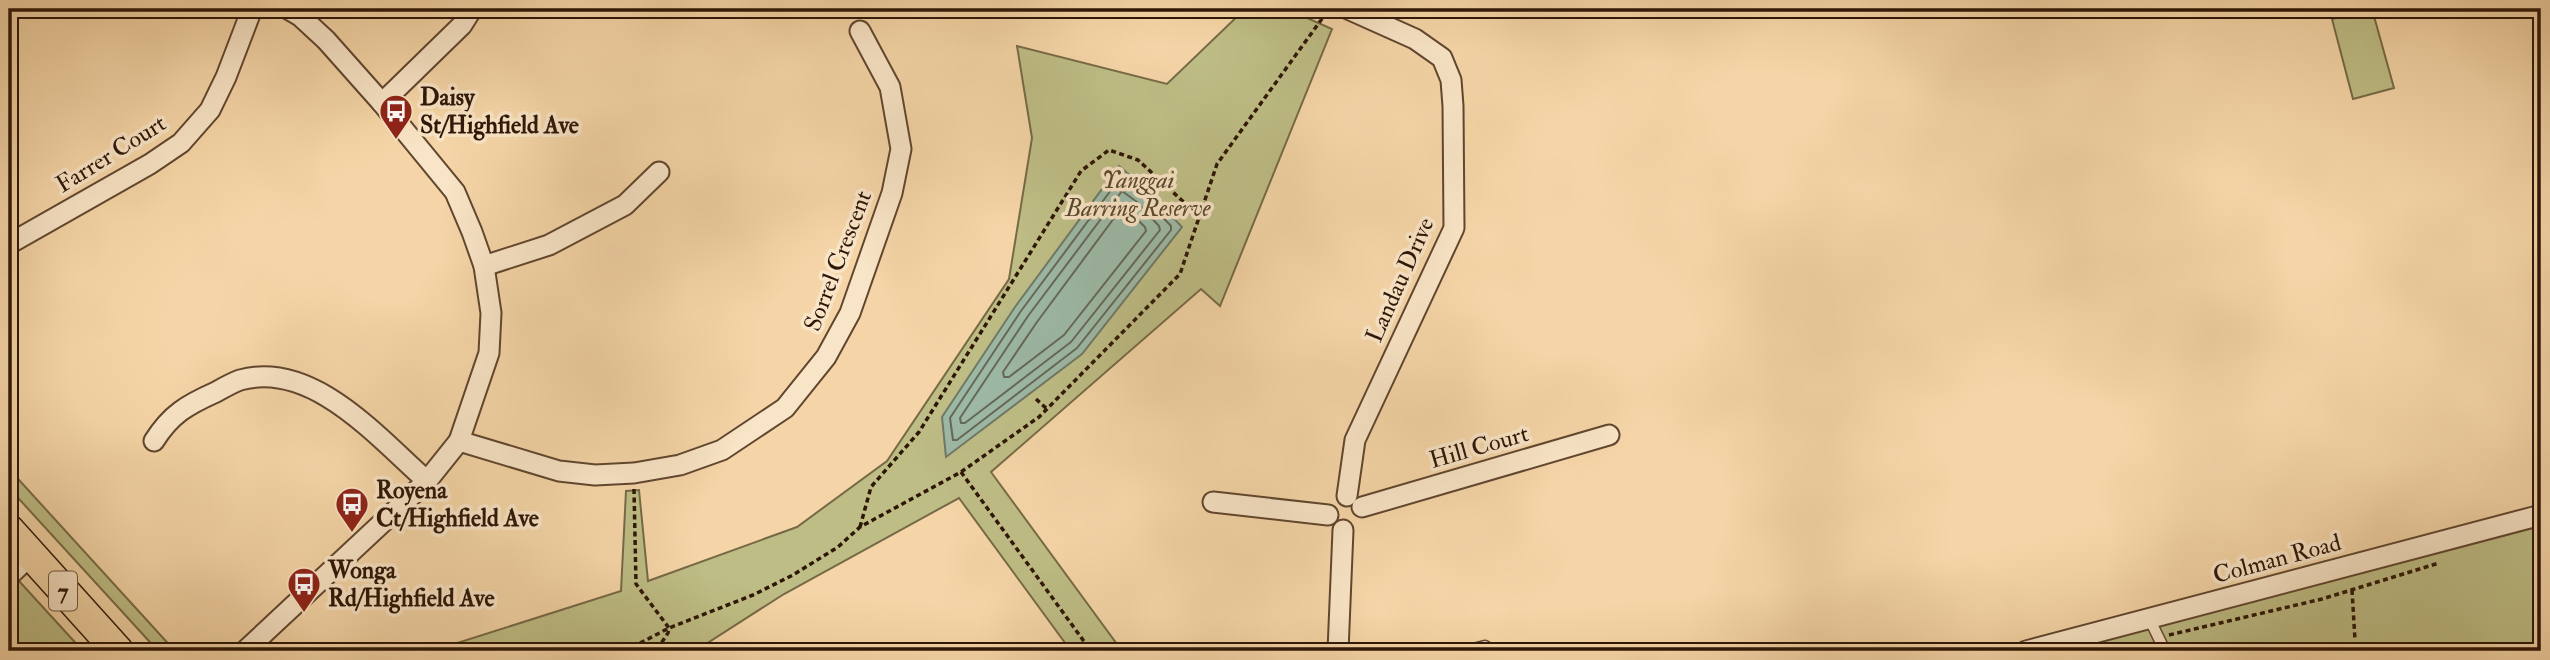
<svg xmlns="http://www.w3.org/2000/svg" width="2550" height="660" viewBox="0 0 2550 660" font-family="'IM FELL Double Pica',serif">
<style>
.green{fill:#bebd85;stroke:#766a46;stroke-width:2}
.water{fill:#9cb9a6;stroke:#707866;stroke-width:2}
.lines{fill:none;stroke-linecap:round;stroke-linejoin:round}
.shore{stroke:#656856;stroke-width:2}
.service-casing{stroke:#60462f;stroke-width:13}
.minor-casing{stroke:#60462f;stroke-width:23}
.primary-casing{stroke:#2e1607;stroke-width:33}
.path{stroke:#2e1607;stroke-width:3.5;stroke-dasharray:5 3.5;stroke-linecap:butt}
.service{stroke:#f8e4c6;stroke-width:10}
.minor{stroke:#f8e4c6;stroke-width:19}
.primary{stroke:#f5d5a7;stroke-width:30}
.labels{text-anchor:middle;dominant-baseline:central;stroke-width:7;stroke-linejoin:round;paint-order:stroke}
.shield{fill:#f8e4c6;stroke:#6b5440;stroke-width:2}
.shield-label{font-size:23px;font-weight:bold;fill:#2e1607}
.poi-label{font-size:24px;font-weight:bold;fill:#2e1607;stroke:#f8e4c6;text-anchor:start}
.street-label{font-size:24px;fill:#2e1607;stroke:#f8e4c6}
.park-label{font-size:24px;font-style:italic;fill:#59482d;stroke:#f8e4c6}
</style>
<rect width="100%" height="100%" fill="#f5d5a7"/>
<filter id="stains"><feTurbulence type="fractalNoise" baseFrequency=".00286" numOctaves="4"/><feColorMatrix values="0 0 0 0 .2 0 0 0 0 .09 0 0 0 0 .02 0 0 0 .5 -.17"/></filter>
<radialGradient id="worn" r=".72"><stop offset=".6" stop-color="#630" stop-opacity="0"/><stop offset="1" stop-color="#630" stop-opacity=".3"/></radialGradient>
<g class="green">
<polygon points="1245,9 1287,9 1332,29 1220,306 1201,289 991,472 1122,651 1071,651 959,498 784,594 695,651 432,651 621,591 626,491 639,490 648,581 797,527 887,461 1009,279 1032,138 1017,46 1167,84"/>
<polygon points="2372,9 2394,88 2353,99 2332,19"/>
<polygon points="9,469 175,651 158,651 9,488"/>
<polygon points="2541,518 2541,651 2026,651"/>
<polygon points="19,581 83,651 66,651 62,647 50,651 9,651 9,590"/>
</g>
<polygon class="water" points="1119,166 1148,191 1182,227 1082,354 946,457 942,417 1015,307"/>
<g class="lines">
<g class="shore">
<polygon points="1120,178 1143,196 1171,226 1171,230 1077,348 957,440 953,440 950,418 1021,311"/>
<polygon points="1122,191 1137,202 1159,226 1160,230 1071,342 965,423 961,423 960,418 1028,316"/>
<polygon points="1123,206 1145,227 1146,231 1064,335 1009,377 1004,377 1003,372 1037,322"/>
</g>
<defs>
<g id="service">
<polyline points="2149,618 2165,651"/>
<polyline points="1465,651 1485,646 1493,651"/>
<polyline points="2355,651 2356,651"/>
</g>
<g id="minor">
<polyline points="382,103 462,25 472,9"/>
<polyline points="9,244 150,164 181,143 210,110 226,77 252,9"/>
<polyline points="484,266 549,245 625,205 659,172"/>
<path d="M154,441c17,-27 33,-36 62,-49 7,-4 16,-9 24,-12 73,-20 138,58 187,101"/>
<polyline points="459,441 559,471 595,475 634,473 680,465 722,450 785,408 826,357 850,313 892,193 901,149 890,87 860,31"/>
<polyline points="1347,496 1355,440 1454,228 1453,106 1451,80 1442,58 1415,39 1348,9"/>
<polyline points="1213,502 1328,515"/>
<polyline points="1362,507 1609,435"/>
<polyline points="9,576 31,555"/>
<polyline points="245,651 427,481 459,441 489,353 491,313 484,266 472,232 455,192 382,103 326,40 300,16 288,9"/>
<polyline points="1338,651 1343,530"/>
<polyline points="2026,651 2541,515"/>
</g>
<polyline id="primary" points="9,530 118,651"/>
</defs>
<use href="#service" class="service-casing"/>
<use href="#minor" class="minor-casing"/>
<use href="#primary" class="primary-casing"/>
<g class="path">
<polyline points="1036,399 1047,409"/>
<polyline points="961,472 1091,651"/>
<polyline points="634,489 636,584 669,628 668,633 656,651"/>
<polyline points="860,527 871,487 919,432 1081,171 1109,150 1138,160 1200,217"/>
<polyline points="2352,590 2355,640"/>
<polyline points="2169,635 2322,599 2439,563"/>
<polyline points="625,651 669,628 753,595 793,575 838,547 860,527 961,472 1039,417 1180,274 1217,164 1329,9"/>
</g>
<use href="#service" class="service"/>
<use href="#minor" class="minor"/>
<use href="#primary" class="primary"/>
</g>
<defs>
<symbol id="bus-pin" viewBox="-11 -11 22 30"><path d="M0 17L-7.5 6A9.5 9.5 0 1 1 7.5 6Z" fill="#8f2418" stroke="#f8e4c6"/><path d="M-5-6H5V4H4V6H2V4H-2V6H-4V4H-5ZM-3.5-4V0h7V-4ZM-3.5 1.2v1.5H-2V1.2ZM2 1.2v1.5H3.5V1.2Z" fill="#fff"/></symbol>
</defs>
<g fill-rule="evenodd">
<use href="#bus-pin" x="377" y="92" width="38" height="52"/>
<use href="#bus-pin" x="333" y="485" width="38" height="52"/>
<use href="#bus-pin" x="285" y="565" width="38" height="52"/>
</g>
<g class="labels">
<rect class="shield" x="49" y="571.5" width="28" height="39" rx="5"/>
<g class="shield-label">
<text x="63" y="591">7</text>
</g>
<g class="poi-label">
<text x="420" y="97">Daisy<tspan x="420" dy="28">St/Highfield Ave</tspan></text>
<text x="376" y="490">Royena<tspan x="376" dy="28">Ct/Highfield Ave</tspan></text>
<text x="328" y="570">Wonga<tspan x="328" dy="28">Rd/Highfield Ave</tspan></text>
</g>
<g class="street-label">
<text transform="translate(111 154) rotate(-32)">Farrer Court</text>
<text transform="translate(838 261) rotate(-69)">Sorrel Crescent</text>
<text transform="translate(1400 280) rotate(-66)">Landau Drive</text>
<text transform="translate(1479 447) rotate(-16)">Hill Court</text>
<text transform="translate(2277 559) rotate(-15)">Colman Road</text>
</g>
<g class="park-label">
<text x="1138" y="180">Yanggai<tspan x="1138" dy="28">Barring Reserve</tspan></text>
</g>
</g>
<rect width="2550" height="660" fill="none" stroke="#f5d5a7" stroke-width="35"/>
<rect x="10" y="10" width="2529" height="639" fill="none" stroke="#2e1607" stroke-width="3.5"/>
<rect x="18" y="18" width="2515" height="625" fill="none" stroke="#2e1607" stroke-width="2"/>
<rect width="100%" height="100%" filter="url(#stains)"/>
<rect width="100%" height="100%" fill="url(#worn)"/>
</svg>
